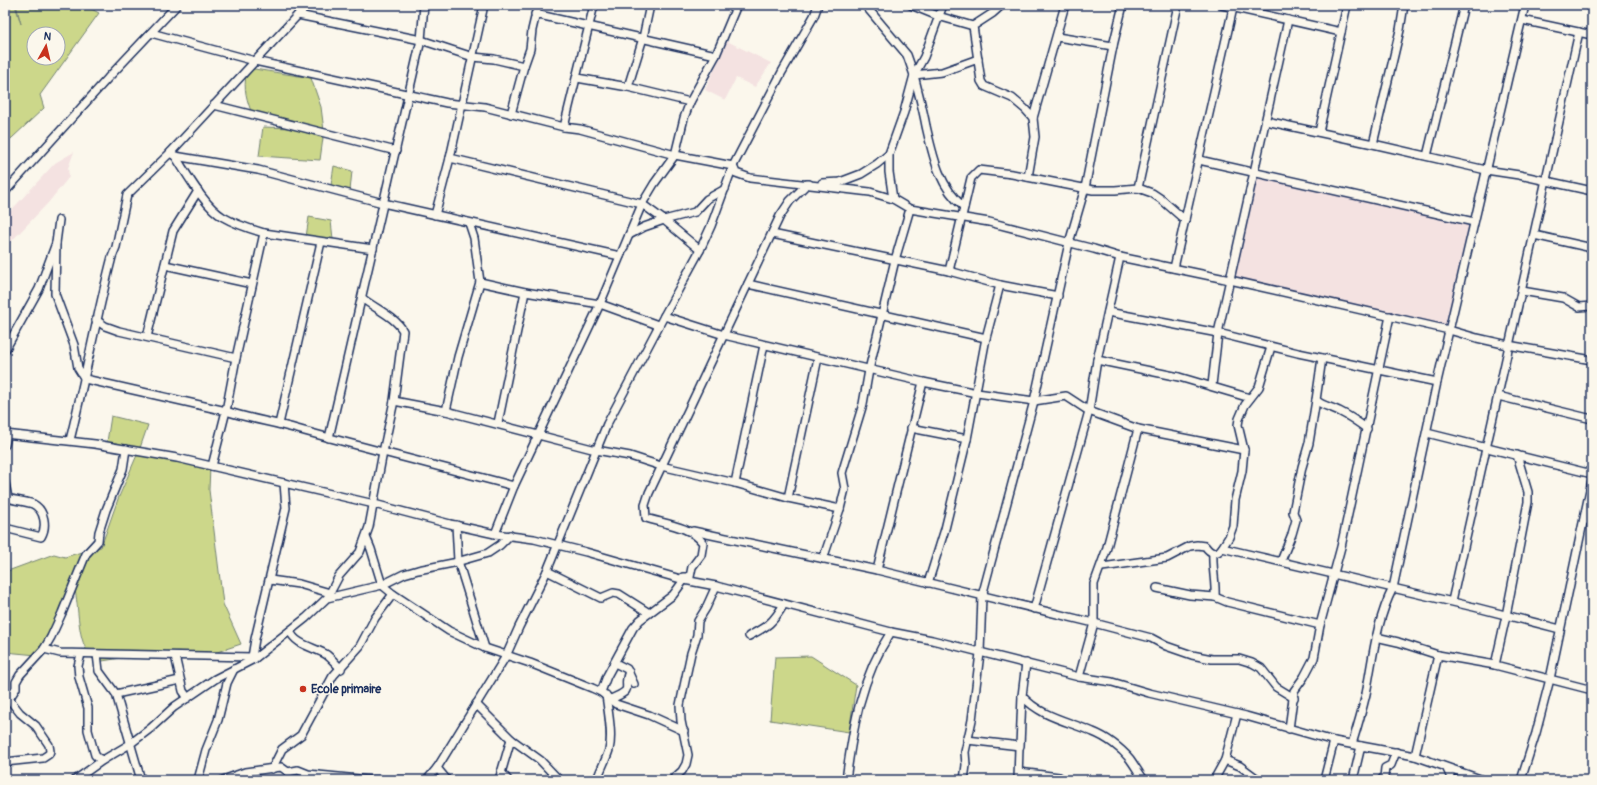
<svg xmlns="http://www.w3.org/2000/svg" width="1597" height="785" viewBox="0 0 1597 785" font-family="Pangolin,sans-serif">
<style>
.built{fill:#f4e2e1}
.green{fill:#ccd78a;stroke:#748374;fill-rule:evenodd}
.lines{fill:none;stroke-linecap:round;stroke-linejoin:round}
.minor-casing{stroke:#1b2f5e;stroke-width:10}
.minor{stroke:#fbf7ec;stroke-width:7}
.poi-dot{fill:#c8321e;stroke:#fbf7ec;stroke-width:1.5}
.labels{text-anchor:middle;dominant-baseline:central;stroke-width:3;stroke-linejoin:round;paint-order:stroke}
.poi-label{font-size:12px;font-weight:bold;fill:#1b2f5e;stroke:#fbf7ec;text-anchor:start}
</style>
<rect width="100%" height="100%" fill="#fbf7ec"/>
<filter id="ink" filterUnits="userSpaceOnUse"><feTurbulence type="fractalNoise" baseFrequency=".025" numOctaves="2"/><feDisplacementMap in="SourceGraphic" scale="8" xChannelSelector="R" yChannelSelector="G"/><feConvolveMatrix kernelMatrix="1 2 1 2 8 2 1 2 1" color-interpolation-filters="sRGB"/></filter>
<g filter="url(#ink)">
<g class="built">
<polygon points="727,41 771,63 755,87 736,78 725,100 705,90"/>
<polygon points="74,152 68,168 69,177 48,203 5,248 5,217 55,163"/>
<polygon points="1251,175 1476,226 1452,333 1230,282"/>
</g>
<g class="green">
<path d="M5,5h10l6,19 -5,-19h68l15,8 -59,82 4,13 -32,30 -7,4zM34,34h24v24h-24z"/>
<path d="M248,68l63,10 10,29 3,24 -73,-20c-6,-16 -8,-27 -3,-43z"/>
<polygon points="263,127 292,128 323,138 320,160 259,156"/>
<polygon points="334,166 352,171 350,191 331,185"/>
<polygon points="309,217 331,221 333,239 306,237"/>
<polygon points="111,416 148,425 140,448 107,442"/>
<path d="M137,455l73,12 -1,23 14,114 18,40 -42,14 -65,-2 -38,6c-20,-17 -16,-48 -21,-72l-38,65 -32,-3v-80l49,-18 11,3 30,-9 6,-1 17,-48z"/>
<polygon points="811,656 856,685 849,732 770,720 775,657"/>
</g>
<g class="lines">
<defs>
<g id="minor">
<polyline points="911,5 938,16 973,26"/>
<path d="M943,5l-19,52 -10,18c4,17 9,34 12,51 7,30 13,61 38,81"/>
<polyline points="1002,5 993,13 973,26 981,81 984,86 1012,98 1025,109 1033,118"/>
<polyline points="1222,5 1341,32"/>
<polyline points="535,14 716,55"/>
<polyline points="298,15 421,40 473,57 494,59 524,66"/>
<polyline points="1522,20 1592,35"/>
<polyline points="151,33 255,61 447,103 485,107 564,127 580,129 675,155 733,166 736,173 750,178 870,192 893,199 910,209 989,222 1094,249 1120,257 1230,280 1449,330 1477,338 1508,345 1592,360"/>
<polyline points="1057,37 1113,46"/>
<polyline points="914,75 942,72 978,59"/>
<polyline points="577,78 628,87 690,102"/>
<polyline points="628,87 643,38 650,5"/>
<polyline points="214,105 396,151"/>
<polyline points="511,114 524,66 530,49 532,30 538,5"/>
<polyline points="1266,121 1373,144 1486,170 1519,175 1592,191"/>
<polyline points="564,127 594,5"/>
<polyline points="1319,132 1347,5"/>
<polyline points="1373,144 1400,30 1404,5"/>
<polyline points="170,153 175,156 258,170 383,203 620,256"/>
<polyline points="889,154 889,172 893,199"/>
<path d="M175,156c12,18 30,51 48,61 12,7 27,12 41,16l109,16"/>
<polyline points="1427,156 1464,5"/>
<polyline points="450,158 642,204 664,220 695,212 707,199 725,189"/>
<polyline points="1199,160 1474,222"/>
<polyline points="1028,177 1035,137 1033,118 1065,5"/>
<polyline points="822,183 840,182 861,174 877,164 889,154 904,112 914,75 907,55 865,5"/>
<polyline points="1138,188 1178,5"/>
<polyline points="5,192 108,78 177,5"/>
<polyline points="435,215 450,158 484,5"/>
<polyline points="772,234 949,271 1000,285 1058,296"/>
<polyline points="629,235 644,227 664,220 700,250"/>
<polyline points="1534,235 1592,248"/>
<path d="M56,243l-1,51 19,51 4,23 7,11 141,32c23,8 47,11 71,18 72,20 145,38 217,57"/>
<polyline points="165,265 252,284"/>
<polyline points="1174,268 1233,8"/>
<polyline points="949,271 971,178 979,170 1012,174 1093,190 1115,190 1138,188 1152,193 1161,199 1185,220"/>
<polyline points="480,282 525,292 600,304 658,325"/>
<polyline points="748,284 986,338"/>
<polyline points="1522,291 1563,298 1579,307 1592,306"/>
<polyline points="1108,312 1218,333 1298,353 1437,382"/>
<polyline points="664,316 724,335 923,382 877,570"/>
<polyline points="96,320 105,326 119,331 236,358"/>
<polyline points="147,337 173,231 198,191"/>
<polyline points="5,350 39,289 56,243 59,220"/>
<path d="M1322,358l-6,42c6,6 16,7 23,11 10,5 19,11 28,18"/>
<polyline points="1097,360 1179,377 1250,398"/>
<polyline points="923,382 977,393 1034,401 1066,396 1089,411 1138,429 1244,450"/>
<polyline points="1212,385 1218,333 1288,20"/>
<polyline points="1498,396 1592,419"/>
<polyline points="394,401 446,411 596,450 630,456 661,466 735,483 788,498 840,509"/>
<polyline points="446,411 458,357 480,282 474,238 469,223"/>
<polyline points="498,423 525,292"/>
<polyline points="279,424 321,242"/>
<polyline points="911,428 967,439"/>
<polyline points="1427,433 1592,474"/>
<polyline points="5,434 95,444 177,458 374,504 450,524 495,534 534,539 586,552 684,580 716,586 891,632 932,640 1079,677 1112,682 1149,693 1246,716 1334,741 1415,756 1483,780"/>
<polyline points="329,438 421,40 424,5"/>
<path d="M70,440c15,-60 26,-122 42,-183l4,-10 11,-52 43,-42 137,-148"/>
<polyline points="5,445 7,434"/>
<polyline points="212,466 226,411 236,358 264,233"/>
<path d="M5,483l3,15c8,3 17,3 25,6 12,6 14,23 8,33l-36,-9"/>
<polyline points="735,483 764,345"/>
<polyline points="788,498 818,358"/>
<polyline points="1584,521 1592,518"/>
<polyline points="456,525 458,561 485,648"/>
<polyline points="693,531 877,570 1094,623 1151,638 1166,646 1192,655 1212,659 1239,659 1252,663 1261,668 1276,687 1294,698"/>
<polyline points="495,534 514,486 600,304 642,204 654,184 675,155 684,118 690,102 716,55 737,5"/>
<polyline points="366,537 371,549 382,585 393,594 449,631 485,648 530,663 592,688 601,692 616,704 649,715 684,731"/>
<polyline points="1222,548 1229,537 1233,526 1235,500 1242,471 1244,450 1238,425 1239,419 1245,405 1259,387 1271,347"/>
<path d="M1213,553c-1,15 3,29 2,44"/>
<polyline points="823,559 840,509 845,489 842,473 863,404 869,370 895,260 910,209"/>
<polyline points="1281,561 1292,534 1296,520 1293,512 1302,467 1309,443 1316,400"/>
<path d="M1102,567l65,-9 23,-12 7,-1 8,1c5,7 11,10 17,2l252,59 86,22"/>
<polyline points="547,571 601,598 613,593 619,594 649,613"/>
<path d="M683,577h7l2,-10 9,-12 2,-12c-12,-17 -38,-19 -57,-25l-1,-13 4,-12 131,-277 10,-15 17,-17h2"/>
<path d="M270,580l29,4 31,9 9,-17 21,-24 9,-25 14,-75 11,-51 9,-70c-7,-14 -29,-23 -41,-33"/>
<polyline points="928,583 945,529 967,439 986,338 1000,285"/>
<polyline points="1157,588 1190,595 1215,597 1227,602 1320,625"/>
<polyline points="1452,601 1579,32"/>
<polyline points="1034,609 1089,411 1097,360 1120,257"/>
<path d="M290,631c6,15 25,16 37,24 5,4 9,9 14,14"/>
<path d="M749,636c19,-10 24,-13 35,-32"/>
<polyline points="1376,637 1398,642 1438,655 1495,665 1592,690"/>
<polyline points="44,649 60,653 252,657 254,659"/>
<polyline points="81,654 78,666 79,677 88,708 88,730 95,755 98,758 103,760"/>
<polyline points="97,654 99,671 116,694 141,780"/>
<polyline points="175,656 183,691 188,698"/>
<polyline points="252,657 255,639 286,508 284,483"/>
<polyline points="615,663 627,669 634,684"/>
<path d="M1026,663l-4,33c19,21 46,25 71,36 13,5 28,16 37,27 5,7 9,14 14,21"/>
<polyline points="1495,665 1506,616 1528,502 1528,492 1517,455"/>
<polyline points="1079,677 1094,623 1094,584 1106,551 1138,429"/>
<polyline points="601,692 607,676 633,628 640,620 673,595 684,580"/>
<polyline points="116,694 180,680"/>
<path d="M611,699c26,-11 10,-10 18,-27"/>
<polyline points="5,703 9,699 16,688 16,682 20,675 44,649 51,637 62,613 86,554 98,541 99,532 106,510 123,469 126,449"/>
<polyline points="476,704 511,739 540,760 559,780"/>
<polyline points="1289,729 1294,691 1304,677 1314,658 1320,625 1341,547 1353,491 1390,316"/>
<polyline points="967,740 1020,746 1022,696"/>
<path d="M1352,744c5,-16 10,-33 14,-50 7,-36 10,-73 27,-106l44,-206 88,-377"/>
<polyline points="1415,756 1438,655"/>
<polyline points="1225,760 1240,766 1259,780"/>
<polyline points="5,762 43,758 49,754 50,751 49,745 36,726 20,713 9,699"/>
<polyline points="437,768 447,780"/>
<polyline points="272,769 282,749 301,735 333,676 360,646 375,618 393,594"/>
<polyline points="1447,769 1452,780"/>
<polyline points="501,772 508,780"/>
<polyline points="1019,772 1059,777 1063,780"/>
<polyline points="75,780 103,760 130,744 151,728 174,707 215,679 254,659 306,618 327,598 382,585 404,574 418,570 453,563 488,553 500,545 510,535"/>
<polyline points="198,780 206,750 218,720 227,683 234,669"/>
<polyline points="223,780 245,772 281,767 288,772 298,770 308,774 369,780 403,780"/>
<polyline points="427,780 437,768 506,656 519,627 547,571 607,424 664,316 700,250 711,226 733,166 782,72 814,16 818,5"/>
<polyline points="499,780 511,739"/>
<path d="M597,780c3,-10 9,-20 12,-30 4,-15 -1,-39 -3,-55"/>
<polyline points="672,780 682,771 686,764 688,755 681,721 680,705 691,653 697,635 698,621 706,608 716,586"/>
<path d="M846,780c7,-53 15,-103 45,-148"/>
<polyline points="964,780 966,765 965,752 972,720 980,653 982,596 1034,401 1069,243 1085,188 1113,46 1123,5"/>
<polyline points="1018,780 1019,747"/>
<polyline points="1214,780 1225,760 1237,714"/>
<polyline points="1324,780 1334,741"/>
<polyline points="1353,780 1361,746"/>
<polyline points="1381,780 1384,777 1385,768 1391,765 1396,752"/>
<polyline points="1521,780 1536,733 1550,679 1592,480"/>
</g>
</defs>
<use href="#minor" class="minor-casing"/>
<use href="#minor" class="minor"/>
</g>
</g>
<circle class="poi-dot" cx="303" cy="689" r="4"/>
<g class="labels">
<g class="poi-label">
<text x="311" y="689">Ecole primaire</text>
</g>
</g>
<rect width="1597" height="785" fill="none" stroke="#fbf7ec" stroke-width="20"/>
<rect x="10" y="10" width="1577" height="765" fill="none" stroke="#1b2f5e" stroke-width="1.5" filter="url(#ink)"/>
<g transform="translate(46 46) rotate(8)"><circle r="19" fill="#fbf7ec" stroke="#a1a7b3"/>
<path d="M0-3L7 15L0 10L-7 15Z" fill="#c8321e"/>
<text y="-6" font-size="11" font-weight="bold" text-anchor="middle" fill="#1b2f5e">N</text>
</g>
</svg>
